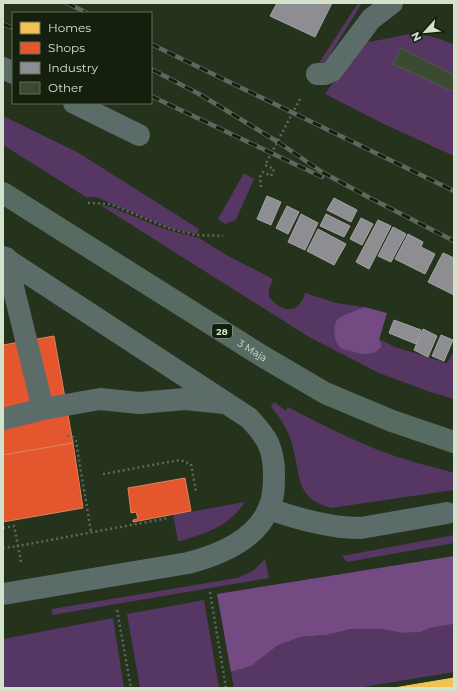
<svg xmlns="http://www.w3.org/2000/svg" width="457" height="691" viewBox="0 0 457 691" font-family="Montserrat,sans-serif">
<style>
.green{fill:#563663}
.forest{fill:#734a82}
.homes{fill:#f2c14e;stroke:#e9cb74}
.shops{fill:#e4572e;stroke:#df815d}
.industry{fill:#8d8d92;stroke:#a2a6a3}
.building{fill:#3b4a31;stroke:#4f5b49}
.lines{fill:none;stroke-linecap:round;stroke-linejoin:round}
.path{stroke:#5b6961;stroke-width:2.5;stroke-dasharray:2 3;stroke-linecap:butt}
.minor{stroke:#5b6c69;stroke-width:22}
.major{stroke:#576b63;stroke-width:22}
.rail-casing{stroke:#5c6960;stroke-width:4.5}
.rail{stroke:#141f0e;stroke-width:3;stroke-dasharray:9;stroke-linecap:butt}
.labels{text-anchor:middle;dominant-baseline:central;stroke-width:4;stroke-linejoin:round;paint-order:stroke}
.shield{fill:#141f0e;stroke:#9aa892;stroke-width:1}
.shield-label{font-size:9px;font-weight:bold;fill:#d3e2cb}
.street-label{font-size:10px;fill:#d3e2cb;stroke:#141f0e}
</style>
<rect width="100%" height="100%" fill="#25331d"/>
<g class="green">
<polygon points="358,3 362,3 328,58 325,62 319,63"/>
<path d="M410,34c18,1 28,3 44,11v111l-70,-32 -59,-30 17,-24 12,-9 4,-9 8,-10c15,-1 28,-6 44,-8z"/>
<polygon points="3,116 77,152 199,229 197,234 170,228 96,197 86,197 3,145"/>
<polygon points="244,173 254,179 237,217 236,220 225,224 218,219"/>
<path d="M100,205l11,2 56,23 32,8 29,18 45,23c-2,5 -5,10 -4,16 0,3 3,5 5,7 12,13 27,8 31,-9l31,10 28,4 -25,12 56,28 52,16 7,-12v48l-24,-7 -51,-19 -70,-36z"/>
<path d="M274,402l12,9 2,-4c32,17 66,34 101,47 21,8 43,12 65,19v21l-1,-4 -122,18c-36,-10 -30,-31 -38,-60 -3,-15 -12,-30 -22,-41z"/>
<path d="M245,502c-17,25 -36,30 -64,39h-3l-5,-26z"/>
<polygon points="454,535 454,543 347,562 342,556"/>
<polygon points="265,559 269,578 52,615 52,609 237,578 253,571"/>
<polygon points="204,600 219,688 140,688 127,614"/>
<polygon points="113,618 124,688 3,688 3,639"/>
<polygon points="454,624 454,672 357,688 234,688 231,672 251,666 277,646 300,637 327,635 351,629 381,629 403,633 420,632 430,628"/>
</g>
<g class="forest">
<path d="M364,307l23,6 -8,27 2,3v4c-8,10 -20,7 -31,4 -4,-1 -9,-2 -11,-5 -5,-6 -7,-22 -1,-27 6,-5 18,-8 26,-12z"/>
<polygon points="454,556 454,624 430,628 421,632 403,633 381,629 351,629 327,635 300,637 277,646 251,666 231,672 217,594"/>
</g>
<polygon class="homes" points="454,678 454,688 394,688"/>
<g class="shops">
<polygon points="54,336 73,443 3,455 3,345"/>
<polygon points="73,443 83,508 3,522 3,455"/>
<polygon points="185,478 191,511 133,522 133,520 138,519 136,512 131,513 128,488"/>
</g>
<g class="industry">
<polygon points="277,3 332,3 315,37 270,16"/>
<polygon points="267,196 281,202 271,225 257,219"/>
<polygon points="334,198 357,210 351,222 327,210"/>
<polygon points="287,206 299,212 288,234 276,228"/>
<polygon points="301,214 318,223 305,250 288,242"/>
<polygon points="326,214 350,226 344,237 320,226"/>
<polygon points="361,218 373,224 362,245 350,239"/>
<polygon points="378,220 391,226 369,269 356,262"/>
<polygon points="393,227 406,234 391,262 378,256"/>
<polygon points="318,229 346,244 334,265 307,251"/>
<polygon points="408,234 423,242 421,247 435,254 425,274 395,259"/>
<polygon points="443,253 454,258 454,295 428,282"/>
<polygon points="394,320 421,330 416,344 389,333"/>
<polygon points="423,329 437,336 428,357 414,350"/>
<polygon points="441,335 453,340 444,361 432,356"/>
</g>
<polygon class="building" points="401,48 454,75 454,92 393,64"/>
<g class="lines">
<g class="path">
<polyline points="261,187 260,177 263,172 271,176 274,169 265,165 301,97"/>
<polyline points="88,203 110,204 171,229 196,235 223,236"/>
<polyline points="67,436 73,437 76,441 91,532"/>
<polyline points="103,474 180,460 191,464 196,491"/>
<polyline points="3,528 14,526 18,546 3,548"/>
<polyline points="21,562 18,546 169,518"/>
<polyline points="210,592 226,688"/>
<polyline points="117,610 131,688"/>
</g>
<g class="minor">
<polyline points="3,68 13,73"/>
<polyline points="317,74 325,74 332,71 371,19 392,3"/>
<polyline points="74,103 139,135"/>
<path d="M3,257l246,161c18,19 25,30 25,57 0,11 0,23 -5,33 -13,32 -50,47 -81,55l-185,31"/>
<polyline points="6,258 43,409 100,399 139,403 185,399 224,403"/>
<polyline points="3,419 43,409"/>
<path d="M269,509c29,10 61,19 92,19l86,-15"/>
</g>
<path class="major" id="s1" d="M3,193l259,163 63,37 67,28 62,21"/>
<defs>
<g id="rail">
<polyline points="67,3 87,13"/>
<polyline points="3,24 13,28"/>
<polyline points="151,44 454,191"/>
<polyline points="153,70 201,95 278,142 322,172 370,198 454,241"/>
<polyline points="151,96 322,177"/>
</g>
</defs>
<use href="#rail" class="rail-casing"/>
<use href="#rail" class="rail"/>
</g>
<g class="labels">
<rect class="shield" x="212" y="324" width="20" height="14" rx="3"/>
<g class="shield-label">
<text x="222" y="331">28</text>
</g>
<g class="street-label">
<text stroke="none"><textPath href="#s1" startOffset="295">3 Maja</textPath></text>
</g>
</g>
<rect width="457" height="691" fill="none" stroke="#d3e2cb" stroke-width="8"/>
<rect x="12" y="12" width="140" height="92" fill="#141f0e" stroke="#606d5a"/>
<rect x="20" y="22" width="20" height="12" fill="#f2c14e" stroke="#606d5a"/>
<text x="48" y="32" font-size="12" fill="#d3e2cb">Homes</text>
<rect x="20" y="42" width="20" height="12" fill="#e4572e" stroke="#606d5a"/>
<text x="48" y="52" font-size="12" fill="#d3e2cb">Shops</text>
<rect x="20" y="62" width="20" height="12" fill="#8d8d92" stroke="#606d5a"/>
<text x="48" y="72" font-size="12" fill="#d3e2cb">Industry</text>
<rect x="20" y="82" width="20" height="12" fill="#3b4a31" stroke="#606d5a"/>
<text x="48" y="92" font-size="12" fill="#d3e2cb">Other</text>
<g transform="translate(425 32) rotate(243)" stroke="#141f0e" stroke-width="3" paint-order="stroke">
<path d="M0-3L7 15L0 10L-7 15Z" fill="#d3e2cb"/>
<text y="-6" font-size="11" font-weight="bold" text-anchor="middle" fill="#d3e2cb">N</text>
</g>
</svg>
